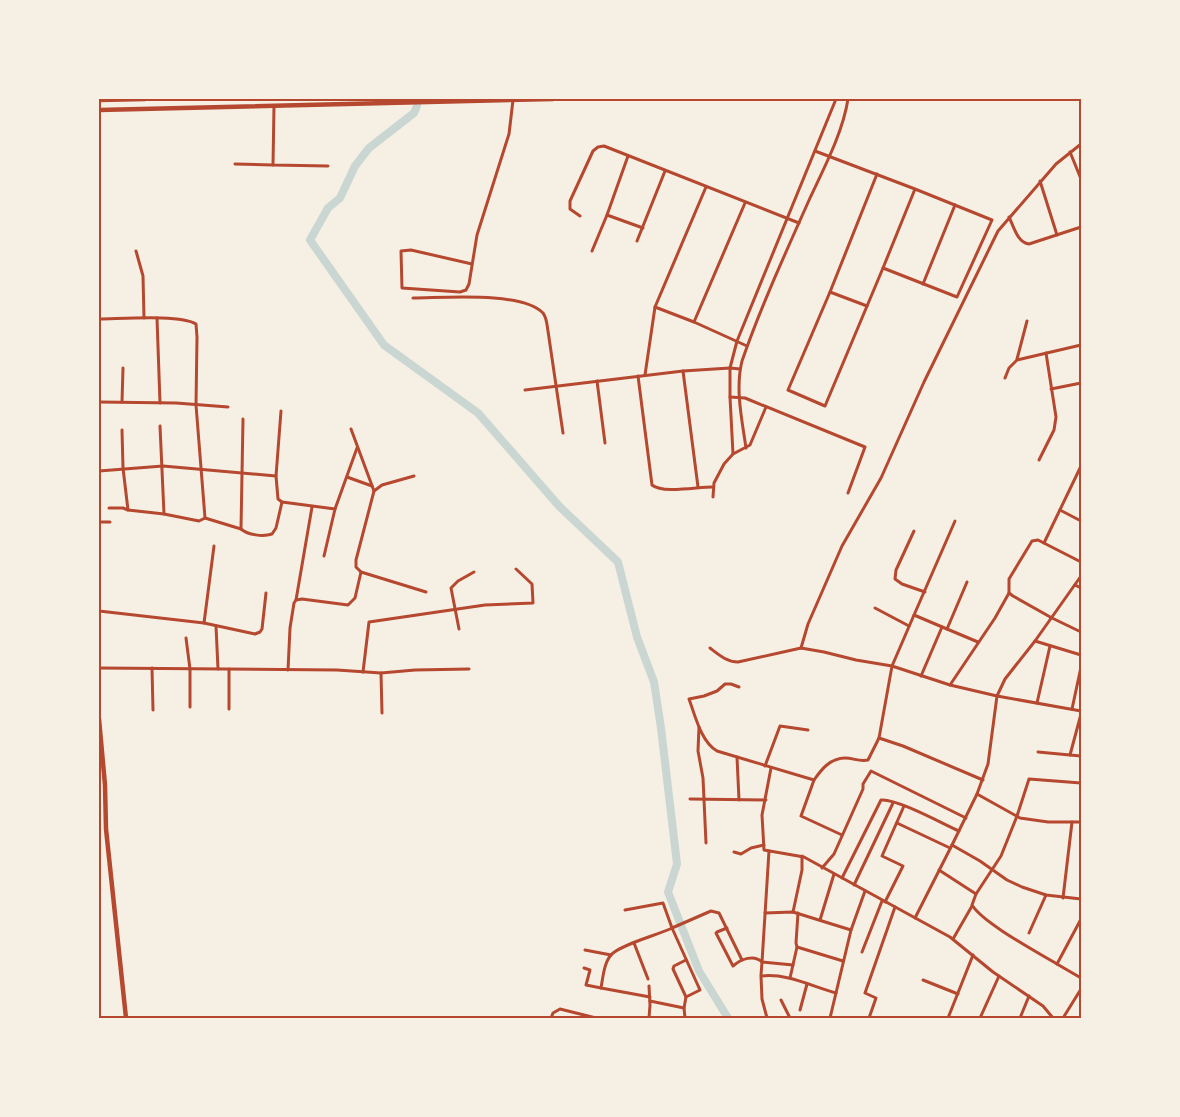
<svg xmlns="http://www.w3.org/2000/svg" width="1180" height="1117" viewBox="0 0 1180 1117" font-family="Manrope,sans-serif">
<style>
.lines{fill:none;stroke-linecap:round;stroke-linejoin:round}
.canal{stroke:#c9d6d2;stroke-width:8}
.minor{stroke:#b5482f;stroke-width:3}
.secondary{stroke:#b5482f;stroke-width:4.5}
.neatline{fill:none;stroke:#b5482f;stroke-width:2}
</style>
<rect width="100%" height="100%" fill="#f6efe4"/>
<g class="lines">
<polyline class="canal" points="417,106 414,113 369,148 355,166 340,198 328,208 310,240 384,345 478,413 559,506 618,562 637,637 654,682 661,728 677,864 668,892 699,971 728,1018"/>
<g class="minor">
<polyline points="274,106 273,165 328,166"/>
<polyline points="815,151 915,189 992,220 957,297 883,268 915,189"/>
<polyline points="1070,152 1081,179"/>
<polyline points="628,156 607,215 643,228"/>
<polyline points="235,164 273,165"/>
<polyline points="877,174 830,292 788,390 825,406 883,268"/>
<polyline points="1040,181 1057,235"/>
<polyline points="745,203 694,322 747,346"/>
<polyline points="580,216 570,209 570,201 593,151 598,147 604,146 799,223"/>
<path d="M1009,217c5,10 8,25 20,27l52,-17"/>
<polyline points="637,241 665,171"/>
<polyline points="136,251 143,276 144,318"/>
<polyline points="592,251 607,215"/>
<polyline points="472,264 411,250 401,251 402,288 460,292 466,290 469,284 477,235 509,134 513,100"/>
<polyline points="923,284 955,205"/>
<polyline points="830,292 867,306"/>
<path d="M413,298c30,0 108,-7 130,15 4,5 4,13 5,18l15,102"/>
<polyline points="655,307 706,187"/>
<polyline points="157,318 160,403"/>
<path d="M99,319c20,0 82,-5 97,5l1,13 -1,68 9,113"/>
<polyline points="1017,359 1027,321"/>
<polyline points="683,371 698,487"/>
<polyline points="645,375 655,307 694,322"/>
<path d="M638,376l14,109c11,9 45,2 60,2"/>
<polyline points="1005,378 1009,368 1017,360 1081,345"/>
<polyline points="597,381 605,443"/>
<polyline points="1051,389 1081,383"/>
<polyline points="525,390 683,371 730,368 740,369"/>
<polyline points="730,397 745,398 865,447 848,493"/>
<polyline points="99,402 176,403 228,407"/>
<polyline points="122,402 123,368"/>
<path d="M243,419l-2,110c7,6 22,8 31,5l4,-6 6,-26"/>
<polyline points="160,426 164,514"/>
<polyline points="351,429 374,491"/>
<polyline points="122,430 123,468 128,510"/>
<path d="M746,448c-4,-28 -11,-59 -4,-87 19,-55 44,-109 68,-163 14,-30 33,-66 38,-99"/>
<polyline points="733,454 730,397 730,368 737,341 836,99"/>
<polyline points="1039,460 1054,430 1056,417 1046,353"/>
<polyline points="99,471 163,466 276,476 278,499 282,502 335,509 324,556"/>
<polyline points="276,476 281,411"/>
<polyline points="414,476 382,485 374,491 356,560 356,567 361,572 426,592"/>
<polyline points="347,477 372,486"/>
<polyline points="713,497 714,483 724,464 733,454 750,445 766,407"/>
<polyline points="109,508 123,508 128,510 164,514 199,521 205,518 241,529"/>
<polyline points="335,509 357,448"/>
<polyline points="1060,510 1081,521"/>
<polyline points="99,522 110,522"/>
<polyline points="914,531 896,570 895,579 902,584 925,592"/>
<polyline points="1044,543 1081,466"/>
<polyline points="1081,562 1038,540 1032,541 1009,579 1009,593 1013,596 1052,618 1081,632"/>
<polyline points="1081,576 1035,641 1005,679 997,696 1081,711"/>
<polyline points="967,582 947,629 978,642"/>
<polyline points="1075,585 1081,588"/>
<polyline points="296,600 312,507"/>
<polyline points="875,608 909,626"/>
<polyline points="99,611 204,623 255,634 260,632 262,629 266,593"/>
<polyline points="914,615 892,666 950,685"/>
<polyline points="204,623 214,546"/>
<polyline points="216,626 218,669"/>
<polyline points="459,629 451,588 458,581 474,572"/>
<polyline points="947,629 914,615 955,521"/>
<polyline points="186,638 190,669 190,707"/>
<polyline points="1035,641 1081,655"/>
<path d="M710,648c9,7 17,14 28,14l63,-14 23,4 32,8 36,6 -13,72 -11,22c-9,2 -14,-2 -23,-2 -15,0 -24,12 -31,22"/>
<polyline points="801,648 808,624 842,546 881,478 924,382 998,231 1056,164 1081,144"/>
<polyline points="99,668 337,670 381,673 415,670 469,669"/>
<polyline points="152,668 153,710"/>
<polyline points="229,669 229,709"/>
<polyline points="288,670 290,628 294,603 296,600 302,599 348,605 355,598 361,572"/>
<polyline points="363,672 369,622 485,605 533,603 532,584 516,569"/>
<polyline points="381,673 382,713"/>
<polyline points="921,676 942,627"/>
<path d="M739,687l-8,-3h-6l-8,7 -13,5 -15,3c6,16 12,43 28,52l97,29 -13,36 41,19"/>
<polyline points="1037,703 1050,646"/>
<polyline points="1072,709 1081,667"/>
<polyline points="1081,714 1070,755 1081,756"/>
<polyline points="699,727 698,751 703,778 706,843"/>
<polyline points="879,738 903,746 983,780"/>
<polyline points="1038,752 1070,755"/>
<polyline points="737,757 739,800"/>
<polyline points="765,766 780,726 808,730"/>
<polyline points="771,768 762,815 764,850 804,857 950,937 993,972 1043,1006 1053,1018"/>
<polyline points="977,794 988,764 997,696 950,685 995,618 1009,593"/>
<polyline points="690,799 766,800"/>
<polyline points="1081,822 1048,822 1020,818 977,794 952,845 980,861 1007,880 1022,887 1046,895 1081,899"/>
<polyline points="897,823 950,848"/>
<polyline points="734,852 741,854 751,848 764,845"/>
<polyline points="822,868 834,854 863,789 863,784 871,771 966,818"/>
<polyline points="939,870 976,894 1001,856 1017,816 1029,779 1081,783"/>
<path d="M842,878l39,-78c15,-2 62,24 78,31"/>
<polyline points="854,885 893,803"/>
<path d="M976,894l-4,11c11,18 65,47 85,59l24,-45"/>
<polyline points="1063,898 1072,822"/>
<polyline points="885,902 903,866 882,856 904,806"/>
<polyline points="625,910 663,903 672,928 711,911 719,913 742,960"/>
<polyline points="793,912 802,870 802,856"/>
<polyline points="765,913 793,912 851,930"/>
<polyline points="915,918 952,845"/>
<polyline points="820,920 834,874"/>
<path d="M727,928l-10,4 -1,1 17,33c8,-7 21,-12 29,-4l7,-111"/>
<polyline points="1029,933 1046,895"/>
<polyline points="953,939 972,906"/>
<polyline points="634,943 648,979"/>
<polyline points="797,947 796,943 798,913"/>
<polyline points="585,950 611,955"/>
<polyline points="862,952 882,901"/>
<polyline points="1057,964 1081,978"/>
<polyline points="584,968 590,970 586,985 601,988"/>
<polyline points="761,975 762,962 793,965"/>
<polyline points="790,978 797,947 843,961"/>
<polyline points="923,980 958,994"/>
<path d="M650,997l-49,-9c2,-11 3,-25 10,-33 8,-10 47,-20 61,-27l28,62 -14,7 -2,11 1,10"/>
<polyline points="686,997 673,969 674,966 686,960"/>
<polyline points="781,1000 790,1018"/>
<polyline points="650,1001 684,1008"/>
<polyline points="800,1010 807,984"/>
<polyline points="551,1018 553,1013 560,1009 596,1018"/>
<polyline points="649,1018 650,1005 649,986"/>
<path d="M767,1018l-5,-19 -1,-23c26,-3 50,10 75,17"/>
<polyline points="830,1018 851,930 865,891"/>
<polyline points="869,1018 876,998 865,993 895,907"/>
<polyline points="948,1018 973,955"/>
<polyline points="980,1018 999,976"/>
<polyline points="1020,1018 1029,996"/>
<polyline points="1063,1018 1081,989"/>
</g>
<g class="secondary">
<polyline points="99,100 145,99"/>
<polyline points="99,110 553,99"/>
<polyline points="99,719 105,785 106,829 126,1018"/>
</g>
</g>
<rect width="1180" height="1117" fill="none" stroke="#f6efe4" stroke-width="200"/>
<rect x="100" y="100" width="980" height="917" class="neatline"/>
</svg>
